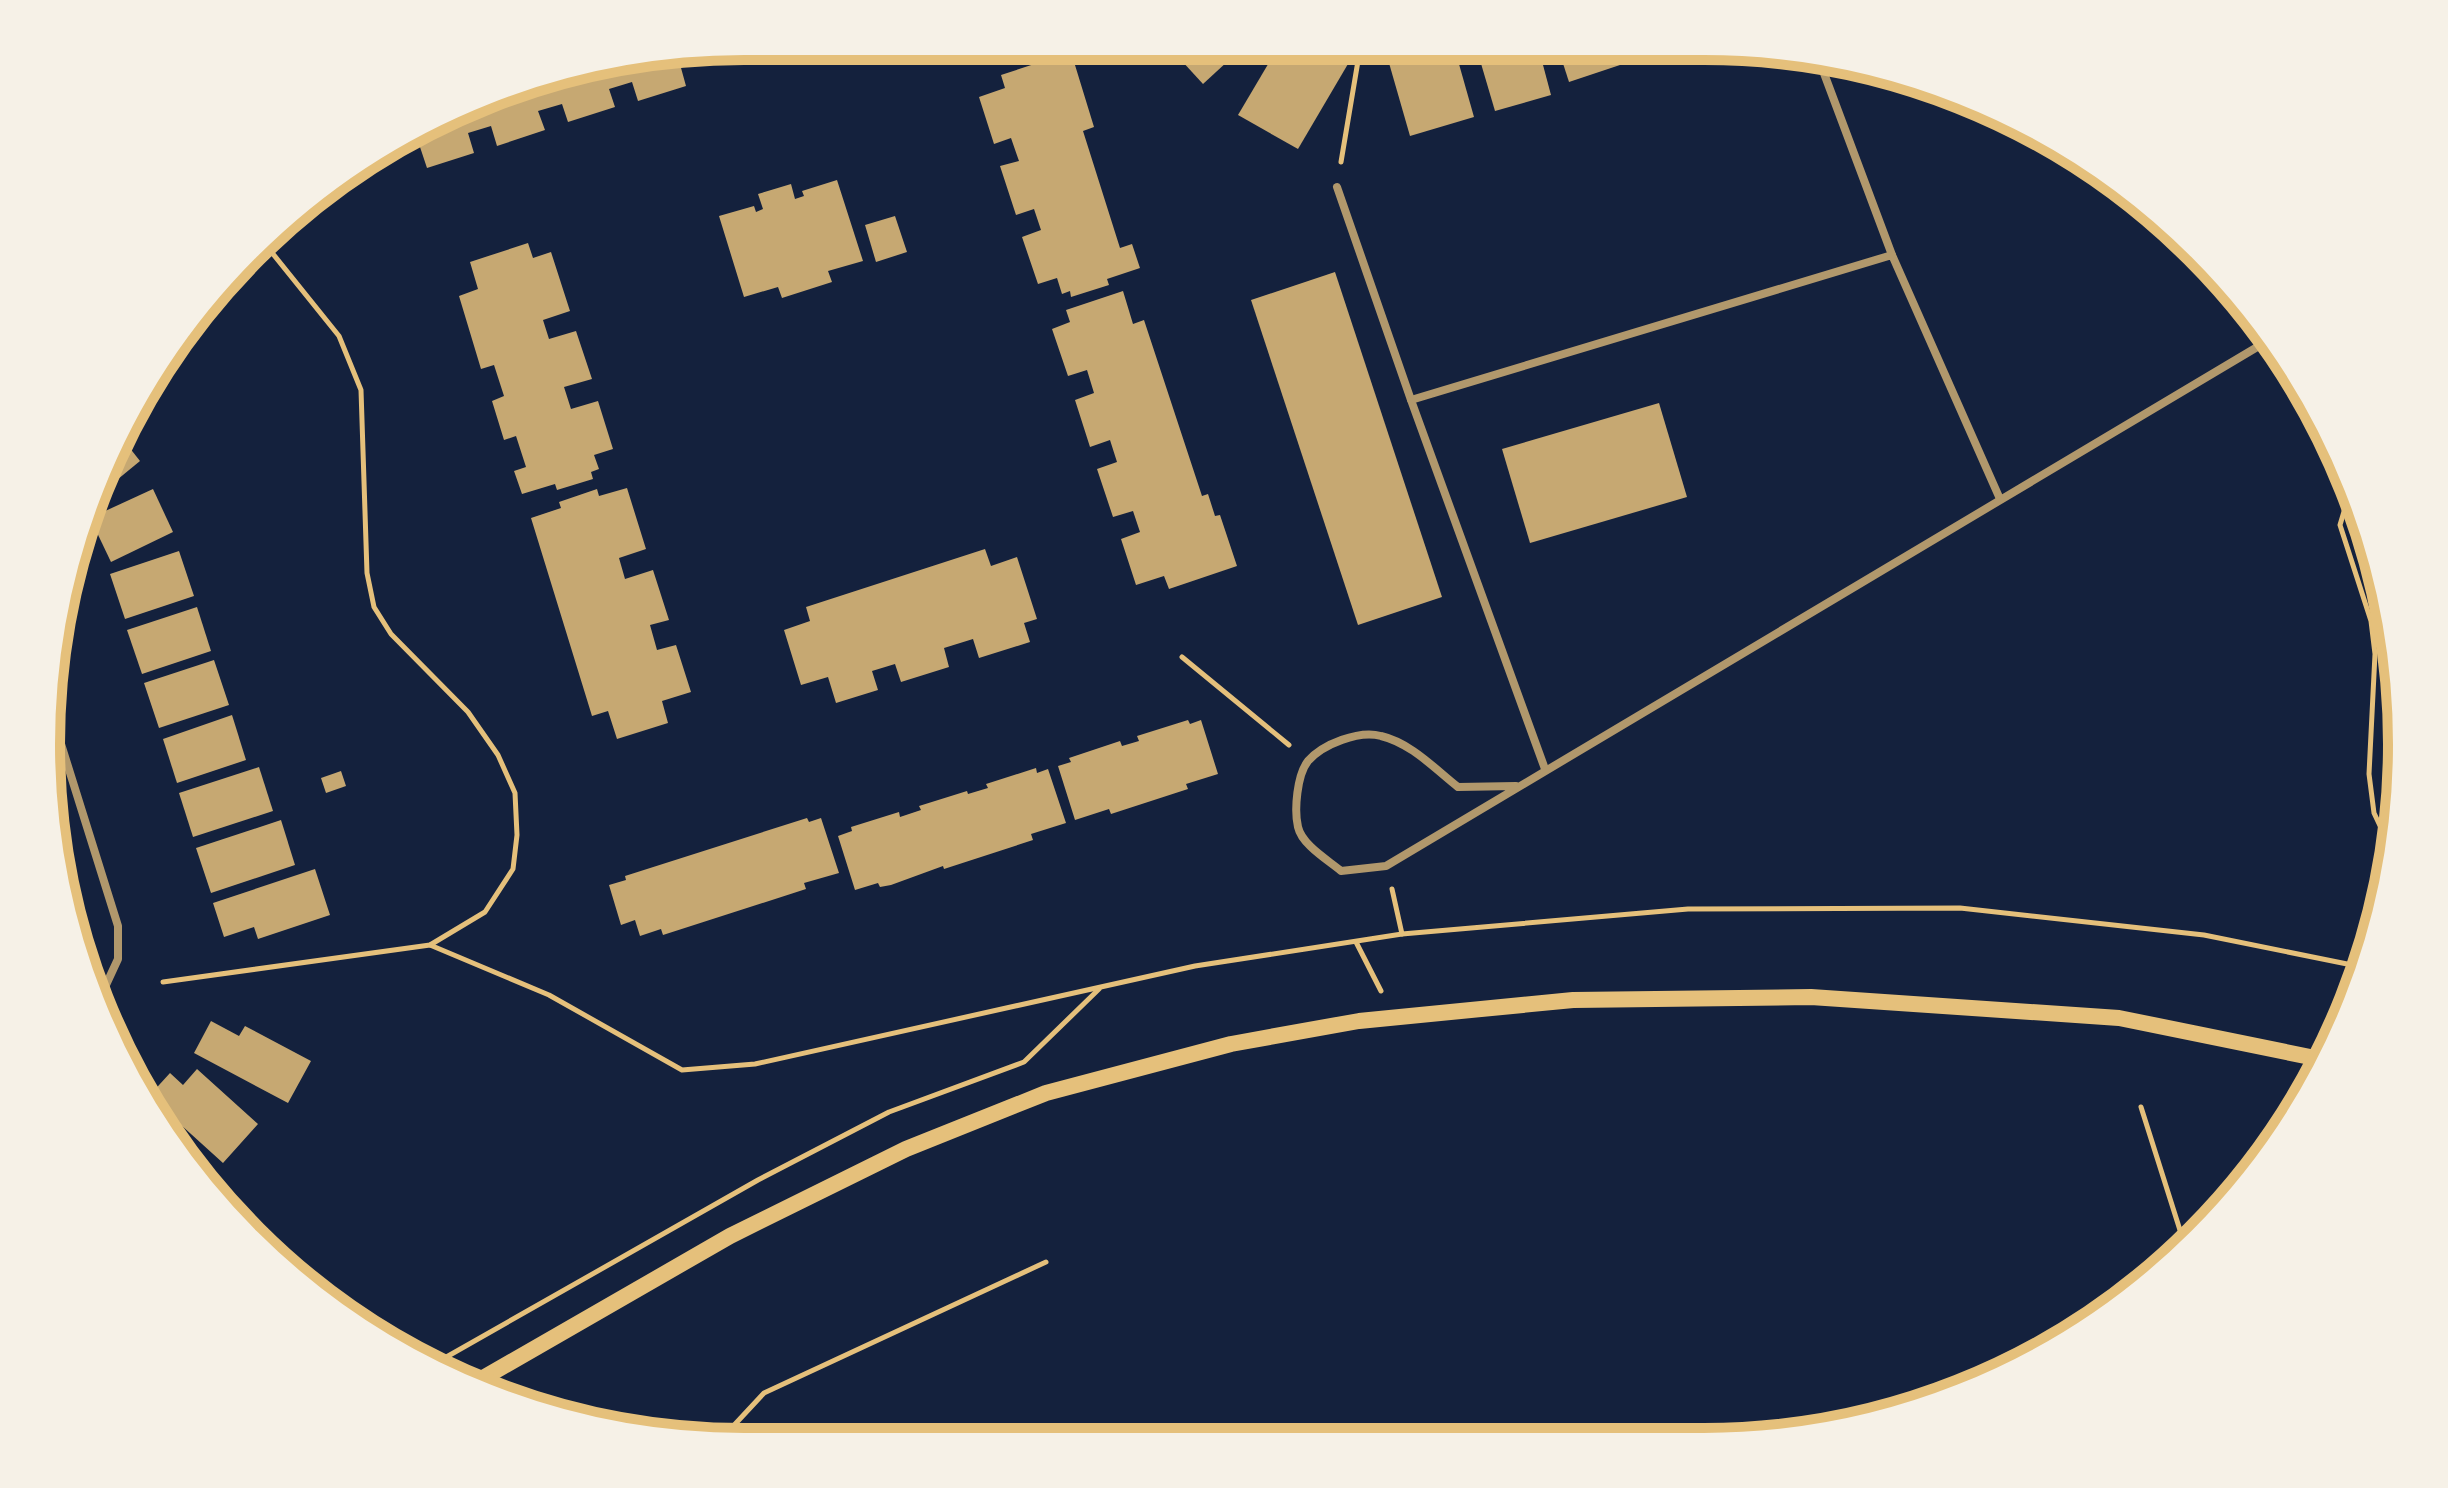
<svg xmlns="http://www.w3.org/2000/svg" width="2448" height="1488" viewBox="0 0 2448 1488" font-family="'Space Grotesk',sans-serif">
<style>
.building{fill:#c6a872}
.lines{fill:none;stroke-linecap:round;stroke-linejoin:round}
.path{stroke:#e5c07b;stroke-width:5}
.minor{stroke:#b1986c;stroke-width:8}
.secondary{stroke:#e5c07b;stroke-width:16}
.rim{fill:none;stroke:#e5c07b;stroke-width:10}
</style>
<rect width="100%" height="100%" fill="#14213d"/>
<g class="building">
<polygon points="1170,48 1241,49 1203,84"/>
<polygon points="1277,49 1355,52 1298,149 1238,115"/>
<polygon points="1408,50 1455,50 1474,117 1410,136 1387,56"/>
<polygon points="1477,50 1539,50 1551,95 1495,111"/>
<polygon points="1559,51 1618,51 1623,64 1569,82"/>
<polygon points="1637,51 1663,51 1663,52 1640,60"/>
<polygon points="1071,52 1094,127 1083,131 1120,248 1132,244 1140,268 1107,279 1109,285 1071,297 1070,291 1062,294 1057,278 1038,284 1022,237 1041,230 1034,209 1016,215 1000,166 1019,161 1011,138 994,144 979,97 1005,88 1001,75"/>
<polygon points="678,57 686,86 638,101 632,82 609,89 615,107 568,122 562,104 538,111 545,130 497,146 491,126 468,133 474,153 427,168 417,138 520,83"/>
<polygon points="837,180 863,261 828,271 832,282 782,298 778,287 744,297 719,216 754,206 756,212 763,209 758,194 791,184 795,199 804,196 802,191"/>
<polygon points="895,216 907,252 876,262 865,225"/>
<polygon points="528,243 533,258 551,252 570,311 543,320 549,339 576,331 592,379 564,387 571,409 598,401 613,449 594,455 599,469 591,472 593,479 557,490 555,484 522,494 514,471 526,467 516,436 504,440 492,401 504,396 494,365 481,369 459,296 478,289 470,262"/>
<polygon points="1335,272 1442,597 1358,625 1251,300"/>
<polygon points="1123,291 1133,324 1144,320 1202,496 1208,494 1215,516 1220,515 1237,566 1169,589 1164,576 1136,585 1121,539 1140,532 1133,511 1113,517 1097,469 1117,462 1110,440 1090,447 1075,400 1094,393 1087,370 1068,376 1052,329 1070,322 1066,310"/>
<polygon points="1659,403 1687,497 1530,543 1502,449"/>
<polygon points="125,442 140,461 95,498"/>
<polygon points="627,488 646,549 619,558 625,579 653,570 669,620 650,625 657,650 676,645 691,692 662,701 668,723 617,739 608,711 592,716 531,518 561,508 559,502 597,489 599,496"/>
<polygon points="153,489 173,532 111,562 90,518"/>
<polygon points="985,549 991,566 1017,557 1037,619 1024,623 1030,642 979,658 973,639 944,648 949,667 901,682 895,664 872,671 878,690 836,703 828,677 801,685 784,630 810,621 806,607"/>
<polygon points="179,551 194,596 125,619 110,574"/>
<polygon points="197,607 211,651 142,674 127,630"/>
<polygon points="214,660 229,705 159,728 144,683"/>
<polygon points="232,715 246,760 177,783 163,739"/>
<polygon points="1188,720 1190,724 1201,720 1218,774 1186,784 1188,789 1111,814 1109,809 1075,820 1058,766 1071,762 1069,758 1120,741 1122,746 1139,741 1137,736"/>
<polygon points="259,767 273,811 193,837 179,793"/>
<polygon points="1036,768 1037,773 1048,769 1066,823 1031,834 1033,840 944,869 943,866 891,885 880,887 878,883 855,890 838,836 852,831 851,827 899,812 900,817 921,810 919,806 967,791 968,794 988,788 986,784"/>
<polygon points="341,771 346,786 326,793 321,778"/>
<polygon points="807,818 809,822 821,818 839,873 804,883 806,889 663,935 661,929 640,936 635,920 621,925 609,885 626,880 625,876"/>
<polygon points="281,820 295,865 211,893 196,848"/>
<polygon points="315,869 330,915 258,939 254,927 224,937 213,903"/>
<polygon points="211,1021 239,1036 245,1026 311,1061 288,1103 194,1053"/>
<polygon points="197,1069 258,1124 223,1163 149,1096 170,1073 183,1085"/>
</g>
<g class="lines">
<g class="path">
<polyline points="1341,162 1360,49"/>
<polyline points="2351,488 2340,525 2371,621 2375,654 2369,774 2374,813 2391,849"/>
<polyline points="1182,657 1289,745"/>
<polyline points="1392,889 1402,934"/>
<polyline points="1356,942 1381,991"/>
<polyline points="430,945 549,995 682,1070 755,1064 1195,966 1402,934 1688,909 1960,908 2204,935 2362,967"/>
<polyline points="163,982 430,945 485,912 513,869 517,835 515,793 498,755 468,712 391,634 374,607 367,573 361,390 339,336 265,244"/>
<polyline points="2141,1107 2185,1246"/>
<polyline points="434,1364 758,1180 889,1112 1024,1062 1099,989"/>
<polyline points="724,1436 764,1393 1046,1262"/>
</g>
<g class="minor">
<polyline points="1819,60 1892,255"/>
<polyline points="1337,187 1411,400"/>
<polyline points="51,712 118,926 118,959 99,1000"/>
<polyline points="1545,769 1411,400 1892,255 2000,499"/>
<path d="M1516,786l-58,1c-23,-18 -47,-44 -77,-51 -22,-6 -58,8 -73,25 -11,14 -14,49 -10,66 4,18 30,33 43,44l45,-5 883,-526"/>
</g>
<polyline class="secondary" points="471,1385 730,1236 906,1149 1046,1093 1231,1044 1359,1021 1573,1000 1811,997 2119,1018 2325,1060"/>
</g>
<path d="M0 0H2448V1488H0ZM744 60H1704A684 684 0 0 1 2388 744V744A684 684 0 0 1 1704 1428H744A684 684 0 0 1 60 744V744A684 684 0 0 1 744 60Z" fill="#f6f1e7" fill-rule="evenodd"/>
<path class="rim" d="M744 60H1704A684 684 0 0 1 2388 744V744A684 684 0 0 1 1704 1428H744A684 684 0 0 1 60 744V744A684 684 0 0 1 744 60Z"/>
</svg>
